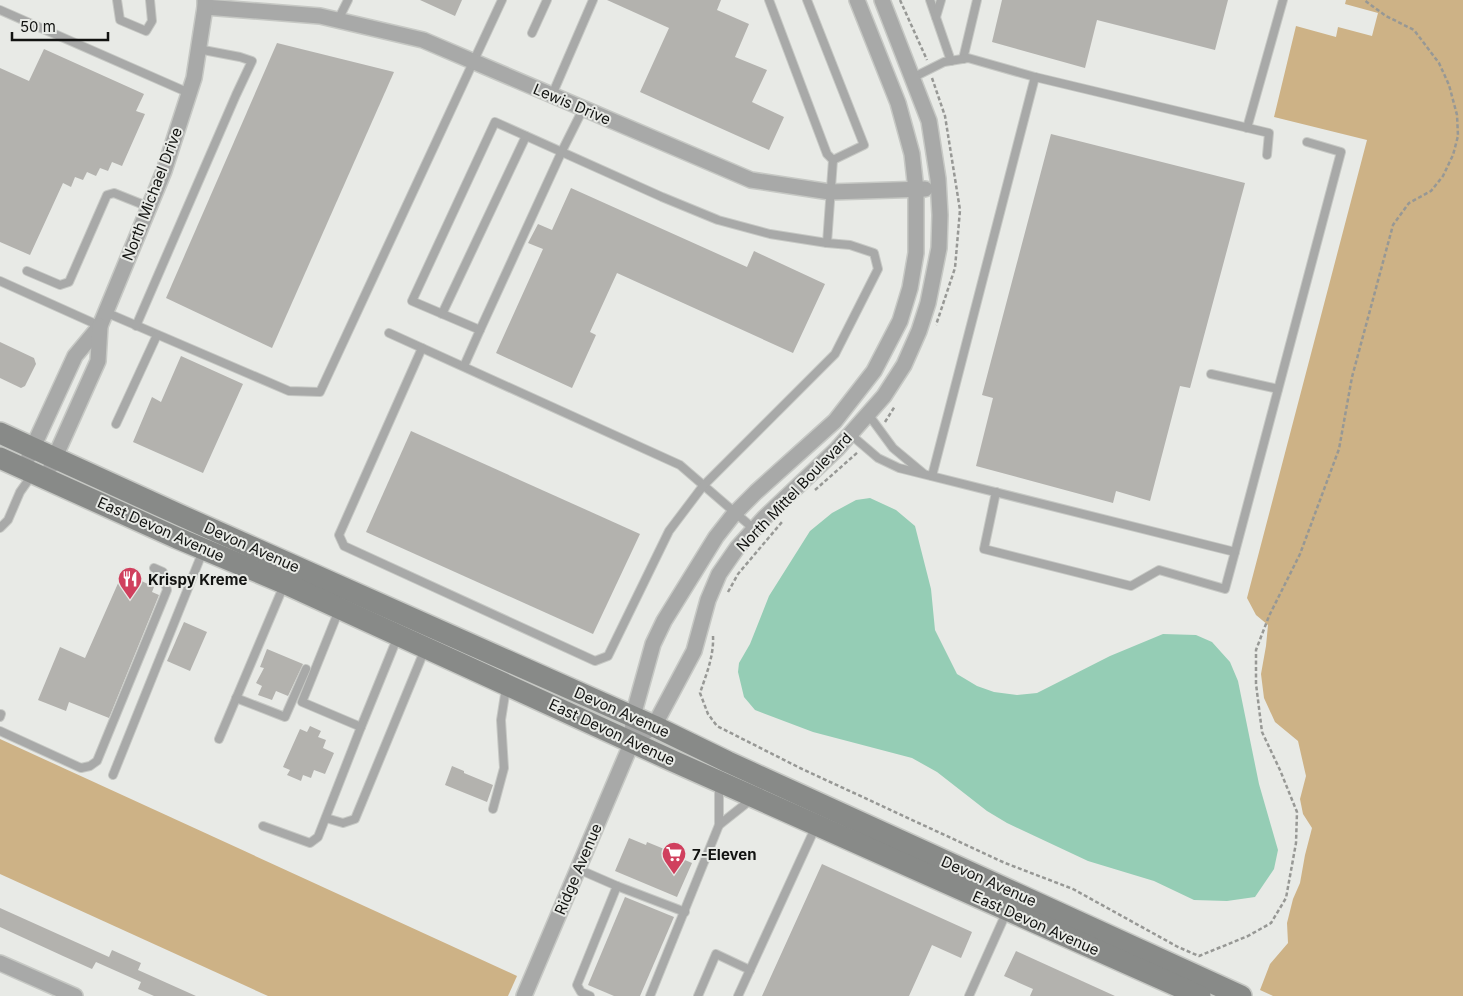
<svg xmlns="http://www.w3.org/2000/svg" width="1463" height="996" viewBox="0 0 1463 996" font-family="Inter,sans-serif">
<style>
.green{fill:#cdb286}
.water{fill:#95cdb5}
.building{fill:#b3b2ae}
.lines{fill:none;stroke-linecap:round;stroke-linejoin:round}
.lane-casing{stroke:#c6c8c4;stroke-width:10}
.street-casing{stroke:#c6c8c4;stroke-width:18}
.secondary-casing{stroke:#c6c8c4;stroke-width:24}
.path{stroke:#979895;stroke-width:2.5;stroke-dasharray:4 2.5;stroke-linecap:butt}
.lane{stroke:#a8a9a8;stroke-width:8}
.street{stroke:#a8a9a8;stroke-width:15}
.secondary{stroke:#888a88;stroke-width:21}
.labels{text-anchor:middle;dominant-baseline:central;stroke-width:4;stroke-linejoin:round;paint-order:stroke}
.street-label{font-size:15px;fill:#121311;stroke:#e8eae6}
.poi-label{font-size:15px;font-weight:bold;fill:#121311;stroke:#e8eae6;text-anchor:start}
</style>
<rect width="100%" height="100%" fill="#e8eae6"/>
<g class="green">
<polygon points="1346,0 1463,0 1463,996 1273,996 1260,990 1270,964 1288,943 1287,923 1293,899 1300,883 1305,855 1312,828 1303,814 1300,799 1306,776 1298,741 1275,722 1264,698 1261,674 1266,646 1268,625 1256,615 1247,598 1367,140 1274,117 1296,26 1336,37 1338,27 1372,36 1378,13 1345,4"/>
<polygon points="0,739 517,976 508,996 268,996 0,874"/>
</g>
<polygon class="water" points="870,498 896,510 915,526 931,589 935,630 957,674 977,686 994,692 1017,695 1037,693 1110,656 1163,634 1196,635 1212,642 1230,662 1238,681 1259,784 1278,850 1274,869 1255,897 1227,901 1194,900 1154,881 1088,861 1007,823 987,811 937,772 912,758 813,732 755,710 744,697 738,672 739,663 750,644 769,596 810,531 832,513 856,500"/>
<g class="building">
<polygon points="420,0 462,0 455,16"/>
<polygon points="607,0 721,0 717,10 749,24 735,57 767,70 752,102 784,117 769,150 640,92 669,28"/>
<polygon points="1002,0 1228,0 1215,50 1097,20 1085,68 992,42"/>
<polygon points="277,43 394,72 272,348 166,298"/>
<polygon points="44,49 144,94 136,111 145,114 122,166 112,162 108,171 100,168 96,176 87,172 83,180 75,177 71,187 63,183 30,255 0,242 0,68 29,81"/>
<polygon points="1051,134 1245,183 1190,388 1180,386 1150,501 1116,491 1113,503 976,466 993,398 982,395"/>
<polygon points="571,188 747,267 754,251 825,284 793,353 617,273 590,332 596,335 572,388 496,353 543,249 528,243 538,224 552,230"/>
<polygon points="0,342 34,358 36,364 25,386 21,388 0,378"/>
<polygon points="181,356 243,384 203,473 133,442 152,397 161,402"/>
<polygon points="411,431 640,534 593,634 366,532"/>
<polygon points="123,572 154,587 152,592 159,595 109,718 69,702 66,711 38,700 60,647 85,658"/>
<polygon points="184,622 207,632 190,671 167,661"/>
<polygon points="267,649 303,664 288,696 276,691 272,700 258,695 262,686 256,683 264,668 260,667"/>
<polygon points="310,726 321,731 318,737 326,740 323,748 334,753 325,774 314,770 311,778 303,775 301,781 287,775 290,770 283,767 300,729 307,732"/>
<polygon points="452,766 464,771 464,773 493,785 487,802 445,785"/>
<polygon points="629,838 646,845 647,842 674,853 673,855 692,863 677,897 615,871"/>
<polygon points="822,864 972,932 961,958 932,945 909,996 762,996"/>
<polygon points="625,897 674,917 640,996 614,996 588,985"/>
<polygon points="0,908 109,957 112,950 141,963 138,970 196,996 154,996 138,989 141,982 96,962 92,969 63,956 0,927"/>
<polygon points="1016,951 1115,996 1030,996 1033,989 1004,976"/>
</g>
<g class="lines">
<defs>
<g id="lane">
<polyline points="117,0 120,20 146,31 152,21 150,0"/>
<polyline points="769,0 827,154 833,160 864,145 807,0"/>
<polyline points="930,0 951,61"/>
<polyline points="0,10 189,93"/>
<polyline points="936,17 941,0"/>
<polyline points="338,20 348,0"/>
<polyline points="532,33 547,0"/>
<polyline points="963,59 977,0"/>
<polyline points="912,78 944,62 968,58 1035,77"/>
<polyline points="552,95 593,0"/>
<polyline points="1247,128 1283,0"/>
<polyline points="27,271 60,285 69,282 107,195 114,193 149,207"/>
<polyline points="0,281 100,326"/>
<polyline points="105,312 289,391 320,392 502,0"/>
<polyline points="442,314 526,136"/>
<polyline points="136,326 236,95 252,61 240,57 198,49"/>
<polyline points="480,330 562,151 583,109"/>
<polyline points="389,333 680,465 754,529"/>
<polyline points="422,348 339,535 344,546 595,661 608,656 669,531 703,486 835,354 878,269 874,253 850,245 827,243 833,160"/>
<polyline points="464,366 480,330 412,301 495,122 662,197 718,220 770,234 827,243"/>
<polyline points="1211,374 1278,389"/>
<polyline points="868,414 893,448 923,473"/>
<polyline points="116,424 157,335"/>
<polyline points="850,434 878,458 899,468 1235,552 1341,152 1307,142"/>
<polyline points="932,476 1035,77 1269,133 1267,155"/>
<polyline points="996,492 984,549 1131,586 1159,570 1225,589 1235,552"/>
<polyline points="0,528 8,520 20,492 32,475"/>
<polyline points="339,610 302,702 361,727 398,636"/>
<polyline points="236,698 285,717 306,669"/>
<polyline points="0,717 1,714"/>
<polyline points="0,731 81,768 90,766 97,761 167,590 163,572 154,568"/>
<polyline points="219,739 284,585"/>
<polyline points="113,775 203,551"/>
<polyline points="493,809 504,768 501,720 506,688"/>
<polyline points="326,818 343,823 355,819 425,649"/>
<polyline points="719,825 753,798"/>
<polyline points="263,826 310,843 318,837 361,727"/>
<polyline points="578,869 617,886 577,985 581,992 590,996"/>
<polyline points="617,886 685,912"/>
<polyline points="650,996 719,825 719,784"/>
<polyline points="698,996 716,954 750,970"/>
<polyline points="738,996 816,826"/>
<polyline points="969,996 1007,911"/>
</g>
<g id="street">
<polyline points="205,7 320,16 423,40 751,180 830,192 925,189"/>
<polyline points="29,456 75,356 100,326 164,171 194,78 205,7 205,0"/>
<polyline points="51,466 98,361 100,326"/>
<polyline points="632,742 654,726 694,651 708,600 719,574 737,548 764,518 837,449 884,396 904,365 919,331 928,303 939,248 940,215 938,179 929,121 882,0"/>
<polyline points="0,963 75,996"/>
<polyline points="524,996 632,742 633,716 653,644 664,621 716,537 734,514 756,492 835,421 874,371 900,321 910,288 916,253 916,190 912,154 898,103 857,0"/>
</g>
<g id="secondary">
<polyline points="0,433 182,516 654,726 728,762 1241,996"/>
<polyline points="0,458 177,538 284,583 673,761 1200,996"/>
</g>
</defs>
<use href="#lane" class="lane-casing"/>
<use href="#street" class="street-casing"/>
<use href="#secondary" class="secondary-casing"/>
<g class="path">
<polyline points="900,0 927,60"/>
<polyline points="932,78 945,116 960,210 955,268 936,325"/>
<polyline points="885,422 895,406"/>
<polyline points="815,490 858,452"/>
<polyline points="728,592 738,574 782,522"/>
<path d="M713,636c1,20 -7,39 -13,57l8,21 9,12 83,42 205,95 68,26 105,58 21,9 49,-20 23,-13 15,-25 10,-55 1,-31 -17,-42 -18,-38 -6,-48v-34l13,-34 31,-62 39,-105 13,-72 41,-152 16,-22 22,-12 12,-15 10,-21 5,-19 -1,-21 -8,-30 -10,-22 -25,-33 -28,-14 -22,-16"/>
</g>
<use href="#lane" class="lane"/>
<use href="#street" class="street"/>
<use href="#secondary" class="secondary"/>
</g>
<defs>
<symbol id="restaurant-pin" viewBox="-11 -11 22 30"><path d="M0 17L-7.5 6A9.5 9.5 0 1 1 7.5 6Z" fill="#d0405e" stroke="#e8eae6"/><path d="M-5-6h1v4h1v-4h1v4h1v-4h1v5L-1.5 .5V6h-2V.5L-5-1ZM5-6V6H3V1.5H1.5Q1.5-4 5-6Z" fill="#fff"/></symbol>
<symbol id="supermarket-pin" viewBox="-11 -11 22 30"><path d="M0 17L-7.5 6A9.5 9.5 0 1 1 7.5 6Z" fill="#d0405e" stroke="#e8eae6"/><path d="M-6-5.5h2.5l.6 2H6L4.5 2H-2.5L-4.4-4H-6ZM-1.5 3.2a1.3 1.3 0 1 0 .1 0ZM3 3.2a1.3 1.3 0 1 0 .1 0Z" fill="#fff"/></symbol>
</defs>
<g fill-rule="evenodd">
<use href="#restaurant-pin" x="116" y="565" width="28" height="38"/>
<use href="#supermarket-pin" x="660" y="840" width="28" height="38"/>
</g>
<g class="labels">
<g class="street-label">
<text transform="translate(572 104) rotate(23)">Lewis Drive</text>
<text transform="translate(152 194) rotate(-69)">North Michael Drive</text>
<text transform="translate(794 492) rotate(-46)">North Mittel Boulevard</text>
<text transform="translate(161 529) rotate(24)">East Devon Avenue</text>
<text transform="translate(252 547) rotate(24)">Devon Avenue</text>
<text transform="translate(622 712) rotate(24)">Devon Avenue</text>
<text transform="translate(612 732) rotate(25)">East Devon Avenue</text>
<text transform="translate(578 869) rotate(-67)">Ridge Avenue</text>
<text transform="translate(989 881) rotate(24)">Devon Avenue</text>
<text transform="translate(1036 923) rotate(24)">East Devon Avenue</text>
</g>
<g class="poi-label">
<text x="148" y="579">Krispy Kreme</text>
<text x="692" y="854">7-Eleven</text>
</g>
</g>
<path d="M12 32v8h96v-8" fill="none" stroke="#121311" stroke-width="2.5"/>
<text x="20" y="32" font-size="15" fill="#121311" stroke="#e8eae6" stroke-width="4" paint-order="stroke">50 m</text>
</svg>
